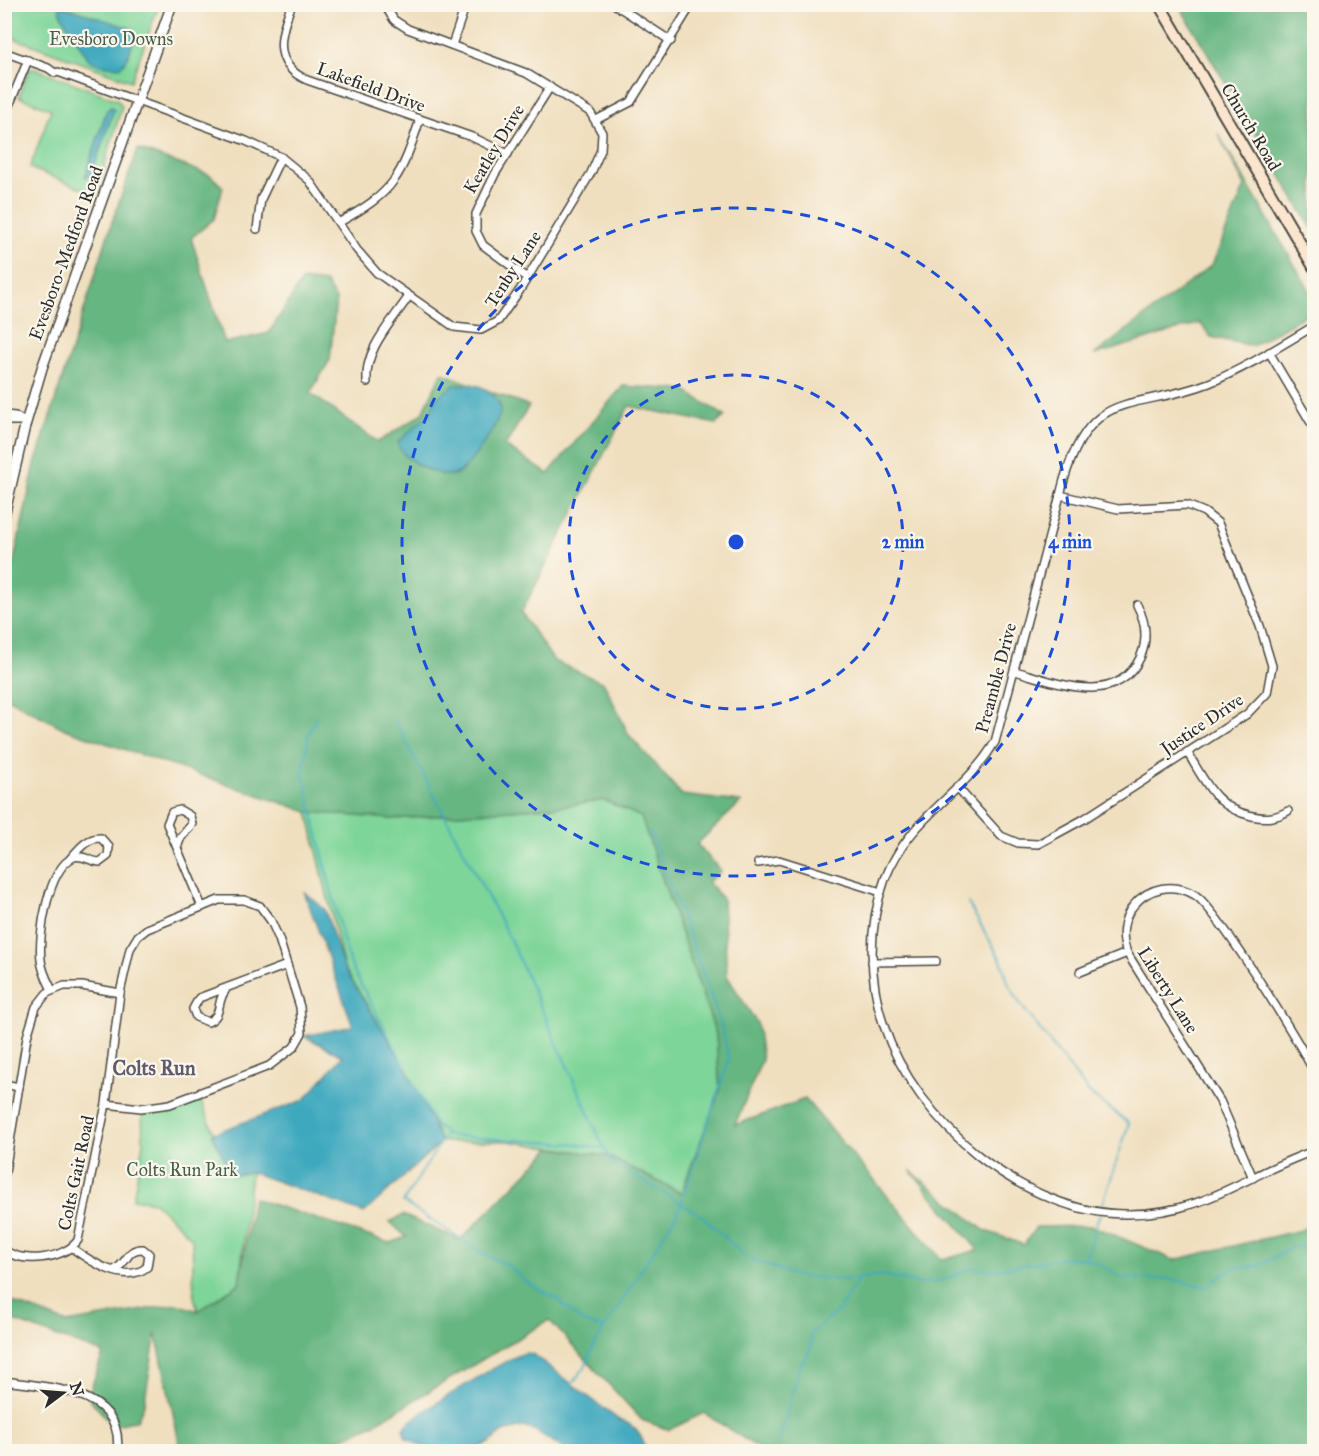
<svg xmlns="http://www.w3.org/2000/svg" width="1319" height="1456" viewBox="0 0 1319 1456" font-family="'IM FELL Great Primer',serif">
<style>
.green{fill:#7ed599;stroke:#548062;stroke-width:1.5}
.forest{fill:#66b681;stroke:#487056;stroke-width:1.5}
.water{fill:#3ea8be;stroke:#346a74;stroke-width:1.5}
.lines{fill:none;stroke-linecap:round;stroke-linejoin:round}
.stream{stroke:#3ea8be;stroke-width:2}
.minor-casing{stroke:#494641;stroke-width:10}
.tertiary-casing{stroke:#494641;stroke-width:12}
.secondary-casing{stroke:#494641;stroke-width:14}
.minor{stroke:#fff;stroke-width:7}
.tertiary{stroke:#fff;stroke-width:9}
.secondary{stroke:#fbe5cf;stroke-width:10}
.ring{fill:none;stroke:#1d4ed8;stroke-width:3;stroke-dasharray:10 8}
.labels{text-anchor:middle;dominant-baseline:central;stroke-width:4.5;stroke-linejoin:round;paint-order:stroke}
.park-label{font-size:18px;fill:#445e4c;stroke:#fbf7ec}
.street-label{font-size:18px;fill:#2b2b2b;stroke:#fbf7ec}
.neighbourhood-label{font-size:20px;font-weight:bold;fill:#615a6d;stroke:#fbf7ec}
.centre{fill:#1d4ed8;stroke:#fbf7ec;stroke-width:3}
.ring-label{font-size:18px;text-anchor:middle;font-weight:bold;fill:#1d4ed8;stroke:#fbf7ec;stroke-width:4.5;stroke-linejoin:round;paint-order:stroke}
</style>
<rect width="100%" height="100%" fill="#fbf7ec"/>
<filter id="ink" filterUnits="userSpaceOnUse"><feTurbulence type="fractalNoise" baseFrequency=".0167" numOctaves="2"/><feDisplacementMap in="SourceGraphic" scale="12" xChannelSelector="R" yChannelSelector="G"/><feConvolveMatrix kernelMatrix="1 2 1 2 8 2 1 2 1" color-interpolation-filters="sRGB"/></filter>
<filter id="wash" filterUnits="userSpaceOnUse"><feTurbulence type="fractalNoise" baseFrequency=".008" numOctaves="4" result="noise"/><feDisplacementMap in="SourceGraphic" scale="24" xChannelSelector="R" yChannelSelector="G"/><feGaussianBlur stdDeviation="1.35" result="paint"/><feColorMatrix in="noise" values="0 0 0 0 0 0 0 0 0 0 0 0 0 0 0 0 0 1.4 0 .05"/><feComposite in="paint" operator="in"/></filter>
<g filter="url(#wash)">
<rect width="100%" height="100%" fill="#f0dfbf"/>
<g class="green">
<polygon points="4,5 159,5 131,81 5,35"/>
<polygon points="34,68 118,100 122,106 96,194 30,168 51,109 19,97 28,71"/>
<polygon points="604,800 641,817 716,1034 720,1090 681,1193 607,1156 508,1141 441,1142 407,1069 344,968 308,812 394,819 562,806"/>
<polygon points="201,1101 232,1175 251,1172 239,1284 198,1311 194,1297 192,1238 154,1202 133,1199 143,1143 142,1114 159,1113"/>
</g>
<g class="forest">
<polygon points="1179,5 1314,5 1313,230"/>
<polygon points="1218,134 1314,298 1314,310 1252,346 1211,337 1200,323 1094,355 1212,265 1245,186"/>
<polygon points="138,149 210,175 223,187 214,219 191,238 225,343 269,333 302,280 326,283 336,300 330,360 310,393 378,442 422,414 442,373 529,406 505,446 548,474 623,386 684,390 725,416 716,424 629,406 521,613 554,661 604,683 629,735 682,795 741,802 697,844 721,871 708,882 723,900 727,976 757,1023 762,1060 735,1125 805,1099 942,1260 978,1250 910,1170 984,1230 1024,1245 1036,1227 1093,1226 1174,1260 1301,1230 1314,1224 1314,1451 763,1451 704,1413 669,1430 642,1420 549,1320 374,1424 314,1451 181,1451 156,1333 144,1405 137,1420 113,1426 88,1397 103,1353 5,1318 4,1299 67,1323 177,1304 198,1311 239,1284 253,1198 390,1243 406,1237 390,1222 403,1215 460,1240 551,1148 607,1156 681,1193 720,1090 716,1034 641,817 604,800 562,806 394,819 308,812 65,729 5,697 5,615 9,583 35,464 112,222"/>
</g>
<g class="water">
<path d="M62,6l71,23c1,11 -3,31 -13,38l-20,-2 -11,-5 -28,-45 -2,-6z"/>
<polygon points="111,106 114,110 91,176 85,177 106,112"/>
<path d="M469,384c14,1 29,11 32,25 -1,13 -32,59 -44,65 -15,7 -59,-15 -59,-32l32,-29 7,-15 9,-7 9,-6z"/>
<polygon points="304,891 325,910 344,968 407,1069 441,1142 364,1213 251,1172 232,1176 212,1134 304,1100 343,1056 304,1036 353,1026"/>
<path d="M526,1353l8,2 85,65c15,3 25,17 26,31h-78l-31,-20 -13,-4 -20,5 -14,11 -17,7 -46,1 -2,-4 -18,-9 -3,-9c5,-11 109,-74 123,-76z"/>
</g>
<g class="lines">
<g class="stream">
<polyline points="317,717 308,735 303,774 344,943 352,968 405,1066"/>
<polyline points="395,721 510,939 606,1152 613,1163 702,1216 746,1257 796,1276 843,1280 883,1275 921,1284 944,1280 971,1268 994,1270 1061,1258 1079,1258 1096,1262 1121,1278 1170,1279 1206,1287 1232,1268 1259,1266 1291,1248 1314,1245"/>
<polyline points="968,903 1001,960 1009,985 1021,1005 1090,1094 1129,1123 1085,1259"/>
<polyline points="413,1082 436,1126 450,1136 577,1144 604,1149"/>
<polyline points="446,1134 403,1202 484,1254 509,1266 526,1282 557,1299 581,1321 604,1329"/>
<polyline points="570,1386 585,1367 593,1347 679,1210 729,1059 721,1025 693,946 650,832"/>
<polyline points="776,1452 800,1367 811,1348 811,1333 838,1311 859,1278"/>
</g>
</g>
</g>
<g filter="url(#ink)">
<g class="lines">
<defs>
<g id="minor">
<path d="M292,4c-12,29 -21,60 15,76l165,57 36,17"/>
<polyline points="614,4 671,41"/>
<polyline points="452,45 466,4"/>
<polyline points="4,52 48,68 55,73 58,72 246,141 281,157 309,180 357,250 377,273 454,327 481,330 498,321 520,290 591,173 601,150 602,133 590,112 526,73 408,29 394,20 384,4"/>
<polyline points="4,118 28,60"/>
<polyline points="596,120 631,102 692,4"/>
<path d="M340,222c54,-30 61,-44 80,-103"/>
<polyline points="257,229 261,199 281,157"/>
<polyline points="527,278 483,245 476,231 476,214 495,174 550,87"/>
<path d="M1314,326c-34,20 -68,42 -105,57 -75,29 -117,2 -145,97l-69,262c-32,54 -85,73 -110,137 -17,47 -17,99 -1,147 31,95 141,189 244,188 79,0 117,-40 186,-63"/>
<polyline points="1269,352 1314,428"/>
<path d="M367,382c-3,-33 25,-60 42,-86"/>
<polyline points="4,415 15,416 26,423"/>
<polyline points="4,421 20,421"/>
<path d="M1015,671c41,11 100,38 125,-13 8,-18 6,-36 -3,-53"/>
<path d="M1187,752c19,30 28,56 65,64 14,3 24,2 36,-5"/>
<polyline points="957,787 1001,836 1018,843 1038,844 1084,819 1247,714 1267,693 1272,666 1260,626 1218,523 1204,512 1187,505 1118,509 1060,495"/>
<polyline points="178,845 181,837 192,824 190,816 180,810 172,812 167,824 202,907"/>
<polyline points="758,863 779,860 881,892"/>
<polyline points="872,962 936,961"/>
<polyline points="1080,972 1127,953"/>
<path d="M52,990c-5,-10 -10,-19 -11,-30 -3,-25 7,-92 33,-103 8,-3 17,5 26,5l8,-6 1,-9 -8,-9c-14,-1 -23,12 -32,22"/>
<path d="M225,991c-9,11 -2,25 -17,31l-12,-5 -3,-8 6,-11 88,-33"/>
<polyline points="4,1084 19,1087"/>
<polyline points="4,1178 27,1037 36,1007 47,993 64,986 82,986 120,993"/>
<path d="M1253,1178l-33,-77 -93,-148c-6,-16 -5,-33 6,-47 15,-19 41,-24 62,-11 21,13 106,149 119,177"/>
<path d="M72,1248c18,13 53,37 75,19l2,-13 -6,-5c-17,-1 -15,15 -29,21"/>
<path d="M4,1249c16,16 62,10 74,-9l28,-136 14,-111 10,-44 8,-13 9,-7 72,-29h25l16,6 11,15 8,18 21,68 2,26 -8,14 -25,19 -99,38 -29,4 -35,-4"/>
<polyline points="4,1261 10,1254"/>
<path d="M4,1381c42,6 122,8 113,71"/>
</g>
<polyline id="tertiary" points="4,516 25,426 42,368 172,4"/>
<polyline id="secondary" points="1159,4 1314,267"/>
</defs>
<use href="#minor" class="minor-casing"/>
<use href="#tertiary" class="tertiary-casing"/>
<use href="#secondary" class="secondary-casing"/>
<use href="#minor" class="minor"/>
<use href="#tertiary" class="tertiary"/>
<use href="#secondary" class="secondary"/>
</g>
</g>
<g class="ring">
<circle cx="736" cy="542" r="167"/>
<circle cx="736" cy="542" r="334"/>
</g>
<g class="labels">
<g class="park-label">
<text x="111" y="39">Evesboro Downs</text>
<text x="182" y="1170">Colts Run Park</text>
</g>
<g class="street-label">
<text transform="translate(371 87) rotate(20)">Lakefield Drive</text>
<text transform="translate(1251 127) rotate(59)">Church Road</text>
<text transform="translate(494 149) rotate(-59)">Keatley Drive</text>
<text transform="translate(66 253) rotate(-70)">Evesboro-Medford Road</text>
<text transform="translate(513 269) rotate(-57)">Tenby Lane</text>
<text transform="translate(996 678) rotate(-75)">Preamble Drive</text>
<text transform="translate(1202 724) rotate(-34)">Justice Drive</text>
<text transform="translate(1168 990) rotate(58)">Liberty Lane</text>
<text transform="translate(76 1173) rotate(-78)">Colts Gait Road</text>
</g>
<g class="neighbourhood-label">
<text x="154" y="1068">Colts Run</text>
</g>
</g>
<circle cx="736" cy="542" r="9" class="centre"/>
<g class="ring-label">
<text x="903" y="548">2 min</text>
<text x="1070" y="548">4 min</text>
</g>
<rect width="1319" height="1456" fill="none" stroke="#fbf7ec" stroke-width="24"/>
<g transform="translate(63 1393) rotate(74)" stroke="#fbf7ec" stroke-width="4.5" paint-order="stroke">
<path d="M0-4.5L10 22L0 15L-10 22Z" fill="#2b2b2b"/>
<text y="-9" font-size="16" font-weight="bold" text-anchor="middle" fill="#2b2b2b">N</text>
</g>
</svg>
